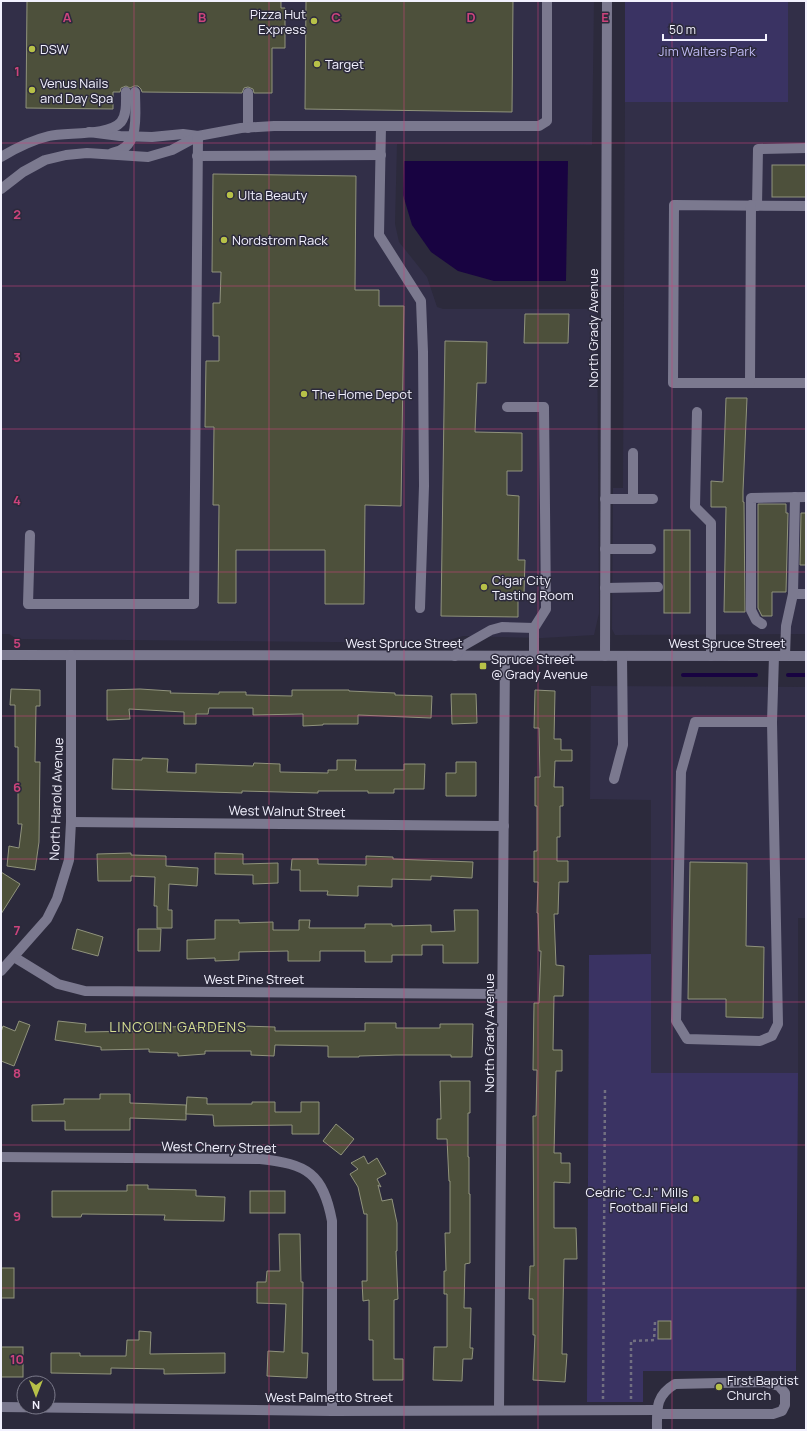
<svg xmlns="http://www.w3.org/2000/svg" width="807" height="1431" viewBox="0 0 807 1431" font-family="Manrope,sans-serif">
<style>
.built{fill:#322f48}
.green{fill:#3a3363}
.water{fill:#180341}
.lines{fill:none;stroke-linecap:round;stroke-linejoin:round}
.stream{stroke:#180341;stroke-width:4}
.building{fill:#4d503b;stroke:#90937c}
.path{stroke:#727081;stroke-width:2.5;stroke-dasharray:3 3;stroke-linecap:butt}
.minor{stroke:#7b798f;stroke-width:10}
.grid{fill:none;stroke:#cc437c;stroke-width:1;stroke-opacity:0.55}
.poi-dot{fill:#b7c148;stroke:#2c2a3c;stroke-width:1.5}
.labels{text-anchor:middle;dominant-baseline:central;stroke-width:3;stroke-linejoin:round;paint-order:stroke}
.poi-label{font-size:13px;fill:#f2f1fe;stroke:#2c2a3c;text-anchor:start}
.park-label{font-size:13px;fill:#beb9f3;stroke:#2c2a3c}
.street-label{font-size:13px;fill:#f2f1fe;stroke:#2c2a3c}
.neighbourhood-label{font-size:14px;letter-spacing:1px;fill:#d6de91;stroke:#2c2a3c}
.grid-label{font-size:13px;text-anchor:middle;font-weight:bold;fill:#cc437c;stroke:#2c2a3c;stroke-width:3;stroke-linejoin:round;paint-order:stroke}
</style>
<rect width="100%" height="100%" fill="#2c2a3c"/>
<g class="built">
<polygon points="1,1 594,1 592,145 397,144 395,224 399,242 427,277 437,307 443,309 597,309 599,613 594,635 542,638 463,636 439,643 22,639 17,639 9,634 1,634"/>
<polygon points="788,1 806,1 806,634 615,635 612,629 613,488 623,488 625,102 788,102"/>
<polygon points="591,686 806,687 806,918 798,918 798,1073 651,1073 651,800 590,799"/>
</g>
<g class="green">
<rect x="625" y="1" width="163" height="101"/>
<polygon points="651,954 651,1073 798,1073 796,1371 643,1371 643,1402 587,1402 589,955"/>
</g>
<polygon class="water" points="404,161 568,161 566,281 494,281 458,271 431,252 412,225 403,195"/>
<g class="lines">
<g class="stream">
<polyline points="683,675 756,675"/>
<polyline points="788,675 806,675"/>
</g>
</g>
<g class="building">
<polygon points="27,1 281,1 281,8 285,8 285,48 272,48 272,93 254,93 253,89 248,87 244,88 242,93 142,92 141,89 138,86 134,86 130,88 126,86 121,88 120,92 113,92 113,109 26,108"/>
<polygon points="306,1 513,1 512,112 305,109"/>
<rect x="772" y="165" width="34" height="32"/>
<polygon points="213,174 356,176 355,290 379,290 379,306 404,306 401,506 365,505 364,604 325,604 325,550 236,550 236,603 218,603 219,505 213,505 214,427 205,427 206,361 219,361 219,336 213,336 213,303 220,303 221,272 212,272"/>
<polygon points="525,314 569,314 568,343 524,343"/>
<polygon points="445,341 487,342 486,383 477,383 475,432 522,433 522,471 507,471 507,495 519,496 518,560 525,560 524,594 518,594 518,617 441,616"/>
<polygon points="726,398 747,398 743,491 743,502 744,502 745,612 724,612 726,507 711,507 711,481 723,482"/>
<polygon points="758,504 786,504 786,513 788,513 786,592 772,592 772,616 762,616 758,608"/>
<polygon points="801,513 806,513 806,565 800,565"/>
<rect x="664" y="530" width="26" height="83"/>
<polygon points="11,689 40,690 40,706 36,706 35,762 40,762 39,842 35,870 7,866 9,846 19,848 22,824 18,824 18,747 15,747 15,705 10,705"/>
<polygon points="140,689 171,691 170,693 219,694 219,692 246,692 246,695 292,696 292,690 349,690 349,691 395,693 395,695 432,696 431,718 358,715 358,724 323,724 323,725 303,726 303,714 253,715 253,708 209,708 208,714 196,714 196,724 184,724 184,712 129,709 130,719 107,720 107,690"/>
<polygon points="535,690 555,691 554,739 561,739 561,750 572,750 572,761 555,761 554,787 563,787 563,806 560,806 560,837 557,837 557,861 568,861 568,882 559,882 558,914 554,914 556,965 564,966 563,996 554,996 553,1050 562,1050 562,1071 556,1071 554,1153 561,1153 561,1163 570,1163 570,1183 554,1182 554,1228 576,1228 577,1259 564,1259 562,1354 567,1354 565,1382 533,1380 535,1335 533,1335 533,1299 529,1299 530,1266 534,1266 533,1116 536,1116 537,1070 533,1070 534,1003 539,1003 541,951 539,951 538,913 537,913 538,882 534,882 534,851 537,851 537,806 535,806 535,777 540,777 539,728 534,728"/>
<polygon points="451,694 476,694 477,723 452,724"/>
<polygon points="142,758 168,759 167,772 196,773 196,764 253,766 254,763 280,764 280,772 328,773 328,770 337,770 337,760 356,760 355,770 404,770 404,764 425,764 424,789 394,789 394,793 368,793 368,791 318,791 318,793 242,791 242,793 112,789 113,759 142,760"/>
<polygon points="456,762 476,762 476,796 446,796 446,773 456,773"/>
<polygon points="131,853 131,855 166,856 166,866 198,868 197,886 169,884 168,910 172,910 172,928 157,928 157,906 154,906 155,877 131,876 131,881 98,881 97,854"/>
<polygon points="215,853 243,854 243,864 278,863 278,883 253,884 253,875 215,874"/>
<polygon points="366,856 393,857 393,859 473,862 472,878 431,876 431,880 392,879 392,887 358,886 358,896 327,895 328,891 300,891 300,870 291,870 292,859 318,859 318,864 366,865"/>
<polygon points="690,862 747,863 746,946 764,947 763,1018 726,1017 726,999 688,999"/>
<polygon points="1,872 20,884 1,914"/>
<polygon points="454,910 478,910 478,963 443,963 443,945 422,945 422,955 392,955 392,962 365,962 365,951 320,951 320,961 288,961 288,951 239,952 239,960 215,961 215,958 187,959 187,940 215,939 215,920 239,920 239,923 273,922 273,930 299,930 299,920 310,920 309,928 365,928 365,924 392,924 392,926 431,925 431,932 455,931"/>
<polygon points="77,929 103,937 98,956 72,949"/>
<polygon points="138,929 161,929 160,951 138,951"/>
<polygon points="19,1021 30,1025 14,1066 1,1061 1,1032 3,1026 15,1031"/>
<polygon points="58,1021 86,1024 85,1032 139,1031 140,1023 169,1023 168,1027 243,1024 243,1026 275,1027 275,1031 365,1031 365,1023 396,1023 396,1028 440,1028 440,1024 473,1024 472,1057 451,1057 451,1055 396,1055 359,1056 359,1057 328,1057 328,1046 275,1045 274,1056 251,1055 251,1051 205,1051 205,1054 178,1056 178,1053 149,1052 149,1049 101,1050 101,1047 55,1040"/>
<polygon points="440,1081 470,1081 470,1113 468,1113 468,1157 469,1157 469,1194 470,1194 470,1263 465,1264 464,1308 471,1308 470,1348 473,1348 472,1359 463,1359 462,1381 433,1380 434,1347 447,1347 447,1294 444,1294 444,1271 446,1271 445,1233 450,1233 450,1181 449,1181 447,1139 437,1139 437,1119 441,1119"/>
<polygon points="100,1094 130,1094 130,1103 186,1105 186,1120 130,1118 130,1130 65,1130 65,1121 32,1121 32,1105 64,1104 64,1099 100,1099"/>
<polygon points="187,1097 207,1098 207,1104 252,1104 252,1102 275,1102 275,1112 301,1112 301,1102 319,1102 319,1134 292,1134 292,1125 214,1126 213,1115 186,1114"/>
<polygon points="336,1124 354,1139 341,1155 323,1141"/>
<polygon points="364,1156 368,1164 377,1158 386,1174 377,1179 381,1187 378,1185 382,1201 392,1199 397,1223 397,1251 396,1251 398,1299 394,1300 394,1359 403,1359 403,1380 373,1380 373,1340 369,1340 369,1300 363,1301 362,1281 367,1281 367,1214 364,1214 358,1187 350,1174 358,1169 351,1163"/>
<polygon points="127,1185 148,1185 148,1189 196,1190 196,1196 225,1197 224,1221 164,1220 165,1215 82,1214 81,1217 52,1217 52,1191 127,1191"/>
<rect x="250" y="1191" width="35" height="22"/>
<polygon points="279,1234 300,1234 301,1282 303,1282 302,1353 308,1353 307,1378 267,1376 268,1351 284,1352 286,1304 257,1303 257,1282 266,1282 267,1271 280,1271"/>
<rect x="1" y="1268" width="13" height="30"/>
<rect x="658" y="1321" width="13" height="18"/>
<polygon points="139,1331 151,1332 150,1354 225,1353 225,1373 164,1374 164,1369 111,1368 111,1374 51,1373 51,1353 80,1353 80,1356 126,1356 127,1340 139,1340"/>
<rect x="1" y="1347" width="22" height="30"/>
</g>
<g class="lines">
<g class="path">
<polyline points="603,1399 605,1088"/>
<polyline points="631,1399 631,1341 654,1340 655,1322"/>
</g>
<g class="minor">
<polyline points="381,126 379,235 421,301 423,352 424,486 420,608"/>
<polyline points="248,128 248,93"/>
<polyline points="89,132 120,136 152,137 183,134 198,136 241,128 274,126 539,126 547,121 547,1"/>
<path d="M112,153c29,-5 23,-38 23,-61"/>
<polyline points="197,156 381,155"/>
<path d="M1,157c15,-9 31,-17 48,-21 18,-4 60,0 72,-14 6,-8 5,-20 5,-30"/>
<polyline points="1,189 23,172 45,160 66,155 87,153 148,157 172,150 198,136"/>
<polyline points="757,206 758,149 806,148"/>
<polyline points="806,206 674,205 673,383 806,383"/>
<polyline points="750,383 751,205"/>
<polyline points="507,407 544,407 546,609 534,628 534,656"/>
<polyline points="697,412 695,507 711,523 711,656"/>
<polyline points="633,453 633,499"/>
<polyline points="605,499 653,499"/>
<polyline points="30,535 28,604 194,604 198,136"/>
<polyline points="605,549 651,549"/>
<polyline points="605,588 658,587"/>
<polyline points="793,594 806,594"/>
<polyline points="762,624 756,620 751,610 751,498 806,497"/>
<polyline points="1,655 806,656"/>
<polyline points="455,656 463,646 491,630 502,627 534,628"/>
<polyline points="605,656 607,1"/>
<polyline points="785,656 786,626 793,594 795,497"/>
<polyline points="772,722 695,722 681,772 676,1021 687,1039 760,1041 772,1036 778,1024 772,722 774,656"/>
<polyline points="614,779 623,745 622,656"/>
<polyline points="71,822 504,826"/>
<polyline points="14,957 58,984 85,991 502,994"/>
<polyline points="1,971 47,919 57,899 69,860 71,822 71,655"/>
<path d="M1,1157l259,2c47,5 63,14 72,62v190"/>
<polyline points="1,1407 332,1411 657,1410"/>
<polyline points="499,1410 505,656"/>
<path d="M657,1430c0,-21 -2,-34 18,-46l89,-2 15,4 6,7v12l-3,6 -9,3h-116"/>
</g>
</g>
<path class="grid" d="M134,1v1429M269,1v1429M404,1v1429M538,1v1429M672,1v1429M1,143h805M1,286h805M1,429h805M1,572h805M1,716h805M1,859h805M1,1002h805M1,1145h805M1,1288h805"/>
<g class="poi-dot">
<circle cx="314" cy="21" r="4"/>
<circle cx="32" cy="49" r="4"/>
<circle cx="317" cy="64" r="4"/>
<circle cx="32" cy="90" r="4"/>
<circle cx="230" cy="195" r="4"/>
<circle cx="224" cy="240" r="4"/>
<circle cx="304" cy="394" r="4"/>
<circle cx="484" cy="587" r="4"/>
<rect x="479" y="662" width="8" height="8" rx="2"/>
<circle cx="696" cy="1199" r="4"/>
<circle cx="719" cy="1387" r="4"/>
</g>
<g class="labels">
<g class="poi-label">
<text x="306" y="14" text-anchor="end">Pizza Hut<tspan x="306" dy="15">Express</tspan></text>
<text x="40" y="49">DSW</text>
<text x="325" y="64">Target</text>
<text x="40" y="83">Venus Nails<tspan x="40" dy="15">and Day Spa</tspan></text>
<text x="238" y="195">Ulta Beauty</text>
<text x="232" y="240">Nordstrom Rack</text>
<text x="312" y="394">The Home Depot</text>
<text x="492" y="580">Cigar City<tspan x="492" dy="15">Tasting Room</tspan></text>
<text x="491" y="659">Spruce Street<tspan x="491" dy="15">@ Grady Avenue</tspan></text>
<text x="688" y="1192" text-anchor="end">Cedric "C.J." Mills<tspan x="688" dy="15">Football Field</tspan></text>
<text x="727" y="1380">First Baptist<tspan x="727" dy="15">Church</tspan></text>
</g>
<g class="park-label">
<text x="707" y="51">Jim Walters Park</text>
</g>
<g class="street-label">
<text transform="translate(593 328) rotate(-90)">North Grady Avenue</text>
<text x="404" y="643">West Spruce Street</text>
<text x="727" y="643">West Spruce Street</text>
<text transform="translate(56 799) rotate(-88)">North Harold Avenue</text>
<text transform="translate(287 811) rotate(1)">West Walnut Street</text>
<text x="254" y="979">West Pine Street</text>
<text transform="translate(489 1033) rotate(-90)">North Grady Avenue</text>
<text transform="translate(219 1147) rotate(1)">West Cherry Street</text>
<text x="329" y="1397">West Palmetto Street</text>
</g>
<g class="neighbourhood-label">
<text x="178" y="1026">LINCOLN GARDENS</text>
</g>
</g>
<g class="grid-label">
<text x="67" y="22">A</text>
<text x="202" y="22">B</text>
<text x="336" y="22">C</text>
<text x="471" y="22">D</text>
<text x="605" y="22">E</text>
<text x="17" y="76">1</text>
<text x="17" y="219">2</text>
<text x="17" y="362">3</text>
<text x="17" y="505">4</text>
<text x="17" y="648">5</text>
<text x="17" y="792">6</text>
<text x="17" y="935">7</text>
<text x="17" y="1078">8</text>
<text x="17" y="1221">9</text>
<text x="17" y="1364">10</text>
</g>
<rect width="807" height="1431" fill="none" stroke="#f2f1fe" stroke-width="4"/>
<g transform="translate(36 1395) rotate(180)"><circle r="19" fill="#2c2a3c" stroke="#7b7a8a"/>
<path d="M0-3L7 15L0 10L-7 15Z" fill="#b7c148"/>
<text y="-6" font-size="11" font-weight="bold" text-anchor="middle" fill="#f2f1fe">N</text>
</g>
<path d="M663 34v6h103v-6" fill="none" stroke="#f2f1fe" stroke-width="2"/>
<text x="669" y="34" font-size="12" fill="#f2f1fe" stroke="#2c2a3c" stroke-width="3" paint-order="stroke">50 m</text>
</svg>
